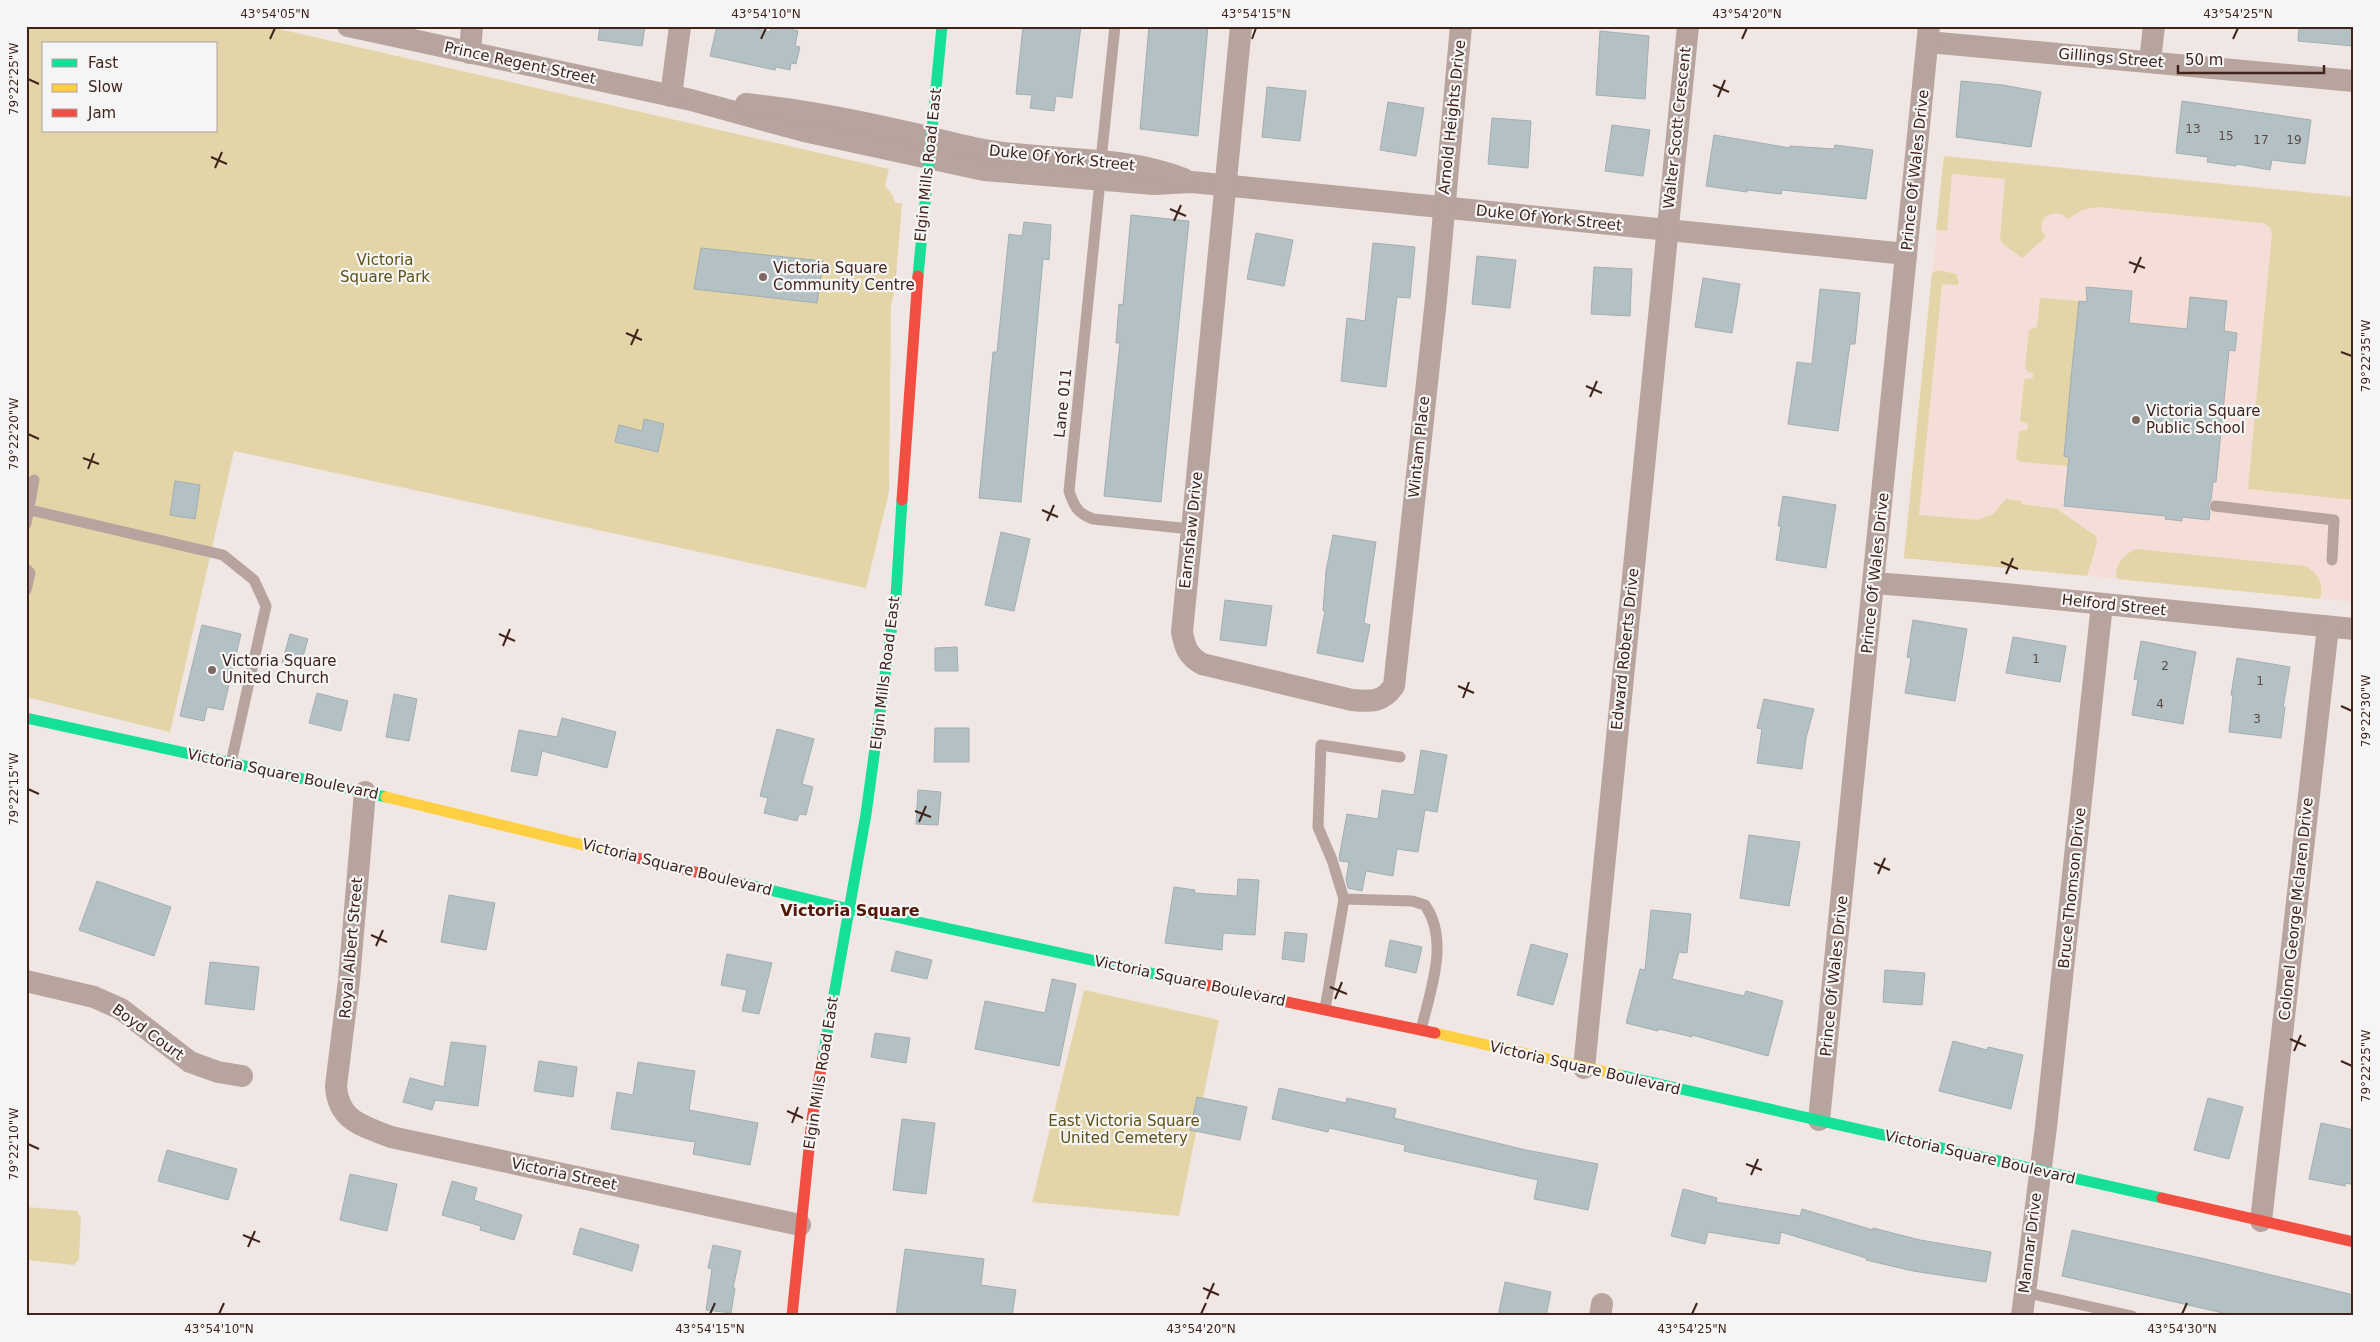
<svg xmlns="http://www.w3.org/2000/svg" width="2380" height="1342" viewBox="0 0 2380 1342" font-family="'DejaVu Sans',sans-serif">
<style>
.built{fill:#f5ded7}
.green{fill:#e3d5a7;fill-rule:evenodd}
.building{fill:#b4c1c4;stroke:#a1afb2}
.lines{fill:none;stroke-linecap:round;stroke-linejoin:round}
.lane{stroke:#b7a49e;stroke-width:11}
.street{stroke:#b7a49e;stroke-width:22}
.fast{stroke:#16e098;stroke-width:11}
.slow{stroke:#ffcf43;stroke-width:11}
.jam{stroke:#f24e42;stroke-width:11}
.ticks{fill:none;stroke:#40241c;stroke-width:2}
.poi-dot{fill:#7e6862;stroke:#f5f5f5;stroke-width:2}
.labels{text-anchor:middle;dominant-baseline:central;stroke-width:4.5;stroke-linejoin:round;paint-order:stroke}
.number-label{font-size:12px;fill:#5d4b46}
.street-label{font-size:15px;fill:#40241c;stroke:#f5f5f5}
.park-label{font-size:15px;fill:#5f5114;stroke:#f5f5f5}
.poi-label{font-size:15px;fill:#40241c;stroke:#f5f5f5;text-anchor:start}
.neighbourhood-label{font-size:16px;font-weight:bold;fill:#541807;stroke:#f5f5f5}
.neatline{fill:none;stroke:#40241c;stroke-width:2}
.ticks-label{font-size:12px;text-anchor:middle;fill:#40241c}
</style>
<rect width="100%" height="100%" fill="#f0e7e4"/>
<polygon class="built" points="1944,156 2354,197 2354,602 1904,558"/>
<g class="green">
<path d="M26,26h240l623,143 -4,16 8,11 2,7h7l-7,86 -4,17 -2,186 -23,96 -632,-137 -64,281 -144,-35zM44,44h172v87h-172z"/>
<path d="M1944,156l410,41v303l-106,-11 24,-256 -3,-7 -6,-3 -165,-16 -16,3 -15,9c-14,-15 -35,3 -21,18l-24,21 -19,-14 -3,-4 5,-61 -53,-5 -5,57 -11,-1z"/>
<polygon points="1938,270 1956,274 1959,282 1957,285 1942,284 1919,515 1978,520 1993,514 2006,499 2021,501 2021,504 2057,509 2096,536 2097,543 2087,576 1904,558 1932,273"/>
<polygon points="2040,298 2079,301 2064,456 2070,457 2069,466 2021,462 2016,458 2019,433 2020,431 2027,430 2028,424 2020,421 2024,381 2025,379 2033,378 2033,373 2028,372 2025,368 2029,330 2037,327"/>
<path d="M2136,549l169,17c14,8 19,17 15,33l-203,-20c-4,-14 8,-25 19,-30z"/>
<polygon points="1084,990 1219,1020 1179,1216 1032,1202"/>
<polygon points="26,1207 77,1211 81,1218 79,1259 74,1265 26,1260"/>
</g>
<g class="building">
<polygon points="600,26 645,26 642,46 598,40"/>
<polygon points="717,26 744,26 770,32 772,26 780,26 798,31 795,46 800,47 796,64 791,63 790,70 776,67 775,70 710,56"/>
<polygon points="1023,26 1081,26 1072,98 1056,96 1054,111 1030,108 1032,95 1016,94"/>
<polygon points="1149,26 1208,26 1198,136 1140,129"/>
<polygon points="2299,26 2354,26 2353,46 2298,41"/>
<polygon points="1600,31 1649,36 1645,99 1596,95"/>
<polygon points="1961,81 2003,85 2041,92 2031,147 1956,137"/>
<polygon points="1267,87 1306,91 1300,141 1262,137"/>
<polygon points="2182,101 2311,120 2305,164 2272,160 2270,170 2237,164 2236,166 2207,162 2208,157 2176,153"/>
<polygon points="1388,102 1424,108 1416,156 1380,150"/>
<polygon points="1492,118 1531,121 1528,168 1488,164"/>
<polygon points="1612,125 1650,130 1643,176 1605,171"/>
<polygon points="1714,135 1790,148 1790,146 1834,149 1835,145 1873,150 1866,199 1782,190 1781,194 1747,190 1747,192 1706,186"/>
<polygon points="1131,215 1189,221 1161,502 1104,496 1120,343 1116,343 1119,304 1123,305"/>
<polygon points="1024,222 1051,225 1049,260 1043,259 1021,502 979,498 993,352 997,352 1009,234 1022,236"/>
<polygon points="1256,233 1293,240 1284,286 1247,279"/>
<polygon points="1373,243 1415,247 1410,298 1397,297 1386,387 1341,381 1347,318 1365,321"/>
<polygon points="701,248 823,261 817,303 694,289"/>
<polygon points="1477,256 1516,260 1510,308 1472,304"/>
<polygon points="1594,267 1632,269 1630,316 1591,314"/>
<polygon points="1703,278 1740,284 1732,333 1695,327"/>
<polygon points="2086,287 2132,291 2129,323 2187,329 2190,297 2227,301 2224,331 2237,333 2235,351 2229,350 2216,482 2213,482 2211,500 2208,505 2210,512 2209,520 2182,517 2182,521 2174,520 2165,519 2166,516 2064,506 2069,457 2064,456 2071,378 2079,301 2087,302"/>
<polygon points="1820,289 1860,293 1855,344 1850,344 1838,431 1788,424 1797,362 1812,364"/>
<polygon points="644,419 664,424 658,452 615,442 619,425 642,431"/>
<polygon points="175,481 200,485 195,519 170,515"/>
<polygon points="1783,496 1836,505 1826,568 1776,560 1781,526 1778,526"/>
<polygon points="1001,532 1030,539 1014,611 985,605"/>
<polygon points="1333,535 1376,542 1364,623 1370,625 1363,662 1317,653 1325,611 1323,611 1326,571"/>
<polygon points="1225,600 1272,606 1266,646 1220,640"/>
<polygon points="1913,620 1967,629 1955,701 1905,693 1911,658 1907,657"/>
<polygon points="202,625 241,634 223,710 207,707 204,721 180,716"/>
<polygon points="290,634 308,639 300,667 282,663"/>
<polygon points="2013,637 2066,646 2060,682 2006,673"/>
<polygon points="2141,641 2196,652 2183,724 2132,715 2138,680 2134,679"/>
<polygon points="957,647 958,671 935,671 935,648"/>
<polygon points="2237,658 2290,667 2283,707 2285,707 2281,738 2229,732 2233,695 2231,695"/>
<polygon points="317,693 348,701 341,731 309,723"/>
<polygon points="394,694 417,699 409,741 386,737"/>
<polygon points="1764,699 1814,709 1806,738 1802,769 1757,763 1762,729 1757,728"/>
<polygon points="562,718 616,732 607,768 542,751 537,776 511,771 519,730 557,737"/>
<polygon points="935,728 969,728 969,762 934,762"/>
<polygon points="777,729 814,739 802,784 813,787 806,815 799,814 797,821 764,813 768,798 760,796"/>
<polygon points="1421,750 1447,755 1437,812 1425,810 1418,852 1397,849 1393,876 1366,871 1362,891 1348,888 1346,880 1349,862 1340,861 1339,858 1347,814 1378,819 1382,790 1414,795"/>
<polygon points="918,790 941,792 938,825 916,824"/>
<polygon points="1749,835 1800,842 1789,906 1740,898"/>
<polygon points="1238,879 1259,880 1255,935 1223,933 1222,950 1165,943 1174,887 1195,890 1194,893 1237,896"/>
<polygon points="97,881 171,907 154,956 79,930"/>
<polygon points="449,895 495,903 486,950 441,942"/>
<polygon points="1651,910 1691,914 1687,953 1679,952 1672,979 1744,996 1746,991 1783,1001 1768,1056 1692,1035 1692,1037 1659,1029 1658,1031 1626,1023 1640,969 1645,970"/>
<polygon points="1285,932 1307,934 1304,962 1282,959"/>
<polygon points="1390,940 1422,947 1416,973 1385,966"/>
<polygon points="1531,944 1568,954 1553,1005 1517,995"/>
<polygon points="896,951 932,960 927,979 891,971"/>
<polygon points="727,954 772,963 759,1014 742,1011 747,990 721,985"/>
<polygon points="210,962 259,967 254,1010 205,1004"/>
<polygon points="1885,970 1925,973 1922,1005 1883,1002"/>
<polygon points="1052,979 1076,984 1059,1066 975,1049 985,1001 1045,1013"/>
<polygon points="875,1033 910,1038 906,1063 871,1057"/>
<polygon points="1953,1041 1987,1050 1988,1047 2023,1055 2011,1109 1939,1091"/>
<polygon points="451,1042 486,1046 478,1106 435,1100 432,1110 403,1102 410,1078 444,1087"/>
<polygon points="539,1061 577,1067 573,1097 534,1091"/>
<polygon points="638,1062 695,1071 689,1110 758,1123 750,1165 693,1154 695,1142 611,1129 617,1092 633,1095"/>
<polygon points="1279,1088 1346,1103 1347,1098 1396,1109 1394,1118 1526,1150 1598,1164 1588,1210 1534,1199 1538,1180 1404,1151 1405,1145 1329,1128 1328,1132 1272,1119"/>
<polygon points="1197,1097 1247,1107 1240,1140 1190,1130"/>
<polygon points="2208,1098 2243,1107 2229,1159 2194,1150"/>
<polygon points="902,1119 935,1123 926,1194 893,1190"/>
<polygon points="2321,1123 2354,1130 2354,1185 2346,1183 2345,1186 2309,1179"/>
<polygon points="167,1150 237,1169 228,1200 158,1181"/>
<polygon points="350,1174 397,1184 387,1231 340,1220"/>
<polygon points="452,1181 477,1188 474,1200 522,1215 514,1240 480,1230 481,1226 442,1215"/>
<polygon points="1683,1189 1717,1198 1716,1202 1800,1216 1802,1209 1873,1230 1873,1228 1920,1240 1991,1252 1986,1282 1913,1271 1866,1260 1866,1258 1781,1232 1779,1244 1708,1232 1705,1244 1671,1236"/>
<polygon points="580,1228 639,1245 632,1271 573,1254"/>
<polygon points="2072,1230 2201,1258 2354,1295 2354,1316 2236,1316 2062,1276"/>
<polygon points="713,1245 741,1251 733,1288 735,1288 731,1313 706,1310 712,1269 708,1268"/>
<polygon points="905,1249 984,1259 981,1285 1016,1290 1012,1316 896,1316"/>
<polygon points="1505,1282 1551,1292 1546,1316 1498,1316"/>
</g>
<g class="lines">
<g class="lane">
<polyline points="1101,160 1115,26"/>
<path d="M1100,181l-31,310c5,15 8,22 24,28l98,10"/>
<polyline points="2215,506 2334,520 2332,560"/>
<polyline points="30,510 223,555 254,580 266,606 231,763"/>
<polyline points="26,524 34,480"/>
<polyline points="26,569 30,573 26,590"/>
<path d="M1344,899l68,2 13,4c25,36 5,86 -4,125"/>
<polyline points="1325,1009 1344,899 1332,860 1318,827 1321,745 1400,757"/>
<polyline points="2024,1292 2132,1316"/>
</g>
<g class="street">
<polyline points="348,26 691,100 804,131 984,170 1154,184 1192,182 1906,254"/>
<path d="M1241,26l-59,606c3,16 6,24 20,32l150,36c19,2 31,2 42,-14l42,-386 25,-274"/>
<polyline points="1928,42 2354,81"/>
<polyline points="470,53 472,26"/>
<polyline points="2150,61 2154,26"/>
<polyline points="671,96 680,26"/>
<path d="M746,104c50,5 98,14 147,25 31,6 61,16 92,21 67,12 135,4 199,29"/>
<polyline points="1874,583 1975,591 2354,629"/>
<path d="M365,792l-16,188 -13,106c2,35 27,40 55,51l409,88"/>
<polyline points="26,981 94,997 121,1009 190,1062 218,1072 242,1076"/>
<polyline points="1584,1068 1688,26"/>
<polyline points="1819,1120 1929,26"/>
<polyline points="2261,1221 2328,627"/>
<polyline points="1600,1316 1602,1304"/>
<polyline points="2022,1316 2046,1127 2102,604"/>
</g>
<g class="fast">
<polyline points="918,276 942,26"/>
<polyline points="26,718 386,797"/>
<polyline points="741,883 849,909 882,914 1182,980"/>
<polyline points="823,1057 866,814 896,596 902,500"/>
<polyline points="1619,1075 2162,1198"/>
</g>
<g class="slow">
<polyline points="386,797 616,853"/>
<polyline points="1435,1033 1619,1075"/>
</g>
<g class="jam">
<polyline points="902,500 918,276"/>
<polyline points="616,853 741,883"/>
<polyline points="1182,980 1435,1033"/>
<polyline points="2162,1198 2354,1242"/>
<polyline points="792,1316 812,1119 823,1057"/>
</g>
</g>
<path class="ticks" d="M270,39l5,-11M761,39l5,-11M1252,39l4,-11M1742,39l5,-11M2233,39l5,-11M28,79l11,5M1713,85l16,7M1718,97l7,-17M211,157l16,7M215,168l7,-16M1170,209l16,7M1174,221l7,-16M2129,262l16,6M2134,273l7,-16M626,333l16,7M631,345l7,-16M2341,352l11,4M1586,386l16,7M1590,397l7,-16M28,434l11,5M83,458l16,6M88,469l6,-16M1042,510l16,7M1047,521l7,-16M2001,562l17,7M2006,574l7,-16M499,634l16,7M503,646l7,-17M1458,686l16,7M1463,698l6,-16M2341,706l11,5M28,789l11,5M915,811l16,6M919,822l7,-16M1874,863l16,7M1878,874l7,-16M371,935l16,7M376,946l7,-16M1330,987l17,7M1335,999l7,-17M2290,1039l16,7M2294,1051l7,-16M2341,1061l11,5M787,1111l16,7M792,1123l6,-16M28,1144l11,5M1746,1164l16,6M1751,1175l7,-16M243,1235l17,7M248,1247l7,-16M1203,1288l16,7M1207,1299l7,-16M219,1314l5,-11M710,1314l5,-11M1201,1314l5,-11M1692,1314l5,-11M2182,1314l5,-11"/>
<g class="poi-dot">
<circle cx="763" cy="277" r="5"/>
<circle cx="2136" cy="420" r="5"/>
<circle cx="212" cy="670" r="5"/>
</g>
<g class="labels">
<g class="number-label">
<text x="2193" y="129">13</text>
<text x="2226" y="136">15</text>
<text x="2261" y="140">17</text>
<text x="2294" y="140">19</text>
<text x="2036" y="659">1</text>
<text x="2165" y="666">2</text>
<text x="2260" y="681">1</text>
<text x="2160" y="704">4</text>
<text x="2257" y="719">3</text>
</g>
<g class="street-label">
<text transform="translate(2111 58) rotate(5)">Gillings Street</text>
<text transform="translate(520 63) rotate(12)">Prince Regent Street</text>
<text transform="translate(1452 117) rotate(-84)">Arnold Heights Drive</text>
<text transform="translate(1677 128) rotate(-84)">Walter Scott Crescent</text>
<text transform="translate(1062 158) rotate(6)">Duke Of York Street</text>
<text transform="translate(928 165) rotate(-84)">Elgin Mills Road East</text>
<text transform="translate(1915 170) rotate(-84)">Prince Of Wales Drive</text>
<text transform="translate(1549 218) rotate(6)">Duke Of York Street</text>
<text transform="translate(1063 403) rotate(-84)">Lane 011</text>
<text transform="translate(1419 447) rotate(-84)">Wintam Place</text>
<text transform="translate(1191 530) rotate(-84)">Earnshaw Drive</text>
<text transform="translate(1875 573) rotate(-84)">Prince Of Wales Drive</text>
<text transform="translate(2114 605) rotate(6)">Helford Street</text>
<text transform="translate(1625 649) rotate(-84)">Edward Roberts Drive</text>
<text transform="translate(885 673) rotate(-83)">Elgin Mills Road East</text>
<text transform="translate(283 774) rotate(12)">Victoria Square Boulevard</text>
<text transform="translate(677 867) rotate(14)">Victoria Square Boulevard</text>
<text transform="translate(2072 888) rotate(-84)">Bruce Thomson Drive</text>
<text transform="translate(2296 909) rotate(-84)">Colonel George Mclaren Drive</text>
<text transform="translate(351 948) rotate(-85)">Royal Albert Street</text>
<text transform="translate(1834 976) rotate(-84)">Prince Of Wales Drive</text>
<text transform="translate(1190 981) rotate(12)">Victoria Square Boulevard</text>
<text transform="translate(148 1032) rotate(36)">Boyd Court</text>
<text transform="translate(1585 1068) rotate(13)">Victoria Square Boulevard</text>
<text transform="translate(821 1073) rotate(-81)">Elgin Mills Road East</text>
<text transform="translate(1980 1157) rotate(13)">Victoria Square Boulevard</text>
<text transform="translate(564 1174) rotate(12)">Victoria Street</text>
<text transform="translate(2030 1243) rotate(-83)">Mannar Drive</text>
</g>
<g class="park-label">
<text x="385" y="260">Victoria<tspan x="385" dy="17">Square Park</tspan></text>
<text x="1124" y="1121">East Victoria Square<tspan x="1124" dy="17">United Cemetery</tspan></text>
</g>
<g class="poi-label">
<text x="773" y="268">Victoria Square<tspan x="773" dy="17">Community Centre</tspan></text>
<text x="2146" y="411">Victoria Square<tspan x="2146" dy="17">Public School</tspan></text>
<text x="222" y="661">Victoria Square<tspan x="222" dy="17">United Church</tspan></text>
</g>
<g class="neighbourhood-label">
<text x="850" y="910">Victoria Square</text>
</g>
</g>
<rect width="2380" height="1342" fill="none" stroke="#f5f5f5" stroke-width="55"/>
<rect x="42" y="42" width="175" height="90" fill="#f5f5f5" stroke="#ada19e"/>
<rect x="52" y="59" width="25" height="8" fill="#16e098" stroke="#ada19e"/>
<text x="88" y="68" font-size="15" fill="#40241c">Fast</text>
<rect x="52" y="84" width="25" height="8" fill="#ffcf43" stroke="#ada19e"/>
<text x="88" y="92" font-size="15" fill="#40241c">Slow</text>
<rect x="52" y="109" width="25" height="8" fill="#f24e42" stroke="#ada19e"/>
<text x="88" y="118" font-size="15" fill="#40241c">Jam</text>
<path d="M2178 65v8h146v-8" fill="none" stroke="#40241c" stroke-width="2.5"/>
<text x="2185" y="65" font-size="15" fill="#40241c" stroke="#f5f5f5" stroke-width="4" paint-order="stroke">50 m</text>
<rect x="28" y="28" width="2324" height="1286" class="neatline"/>
<g class="ticks-label">
<text x="275" y="18">43°54'05"N</text>
<text x="766" y="18">43°54'10"N</text>
<text x="1256" y="18">43°54'15"N</text>
<text x="1747" y="18">43°54'20"N</text>
<text x="2238" y="18">43°54'25"N</text>
<text transform="translate(14 79) rotate(-90)" y="4">79°22'25"W</text>
<text transform="translate(2366 356) rotate(-90)" y="4">79°22'35"W</text>
<text transform="translate(14 434) rotate(-90)" y="4">79°22'20"W</text>
<text transform="translate(2366 711) rotate(-90)" y="4">79°22'30"W</text>
<text transform="translate(14 789) rotate(-90)" y="4">79°22'15"W</text>
<text transform="translate(2366 1066) rotate(-90)" y="4">79°22'25"W</text>
<text transform="translate(14 1144) rotate(-90)" y="4">79°22'10"W</text>
<text x="219" y="1333">43°54'10"N</text>
<text x="710" y="1333">43°54'15"N</text>
<text x="1201" y="1333">43°54'20"N</text>
<text x="1692" y="1333">43°54'25"N</text>
<text x="2182" y="1333">43°54'30"N</text>
</g>
</svg>
